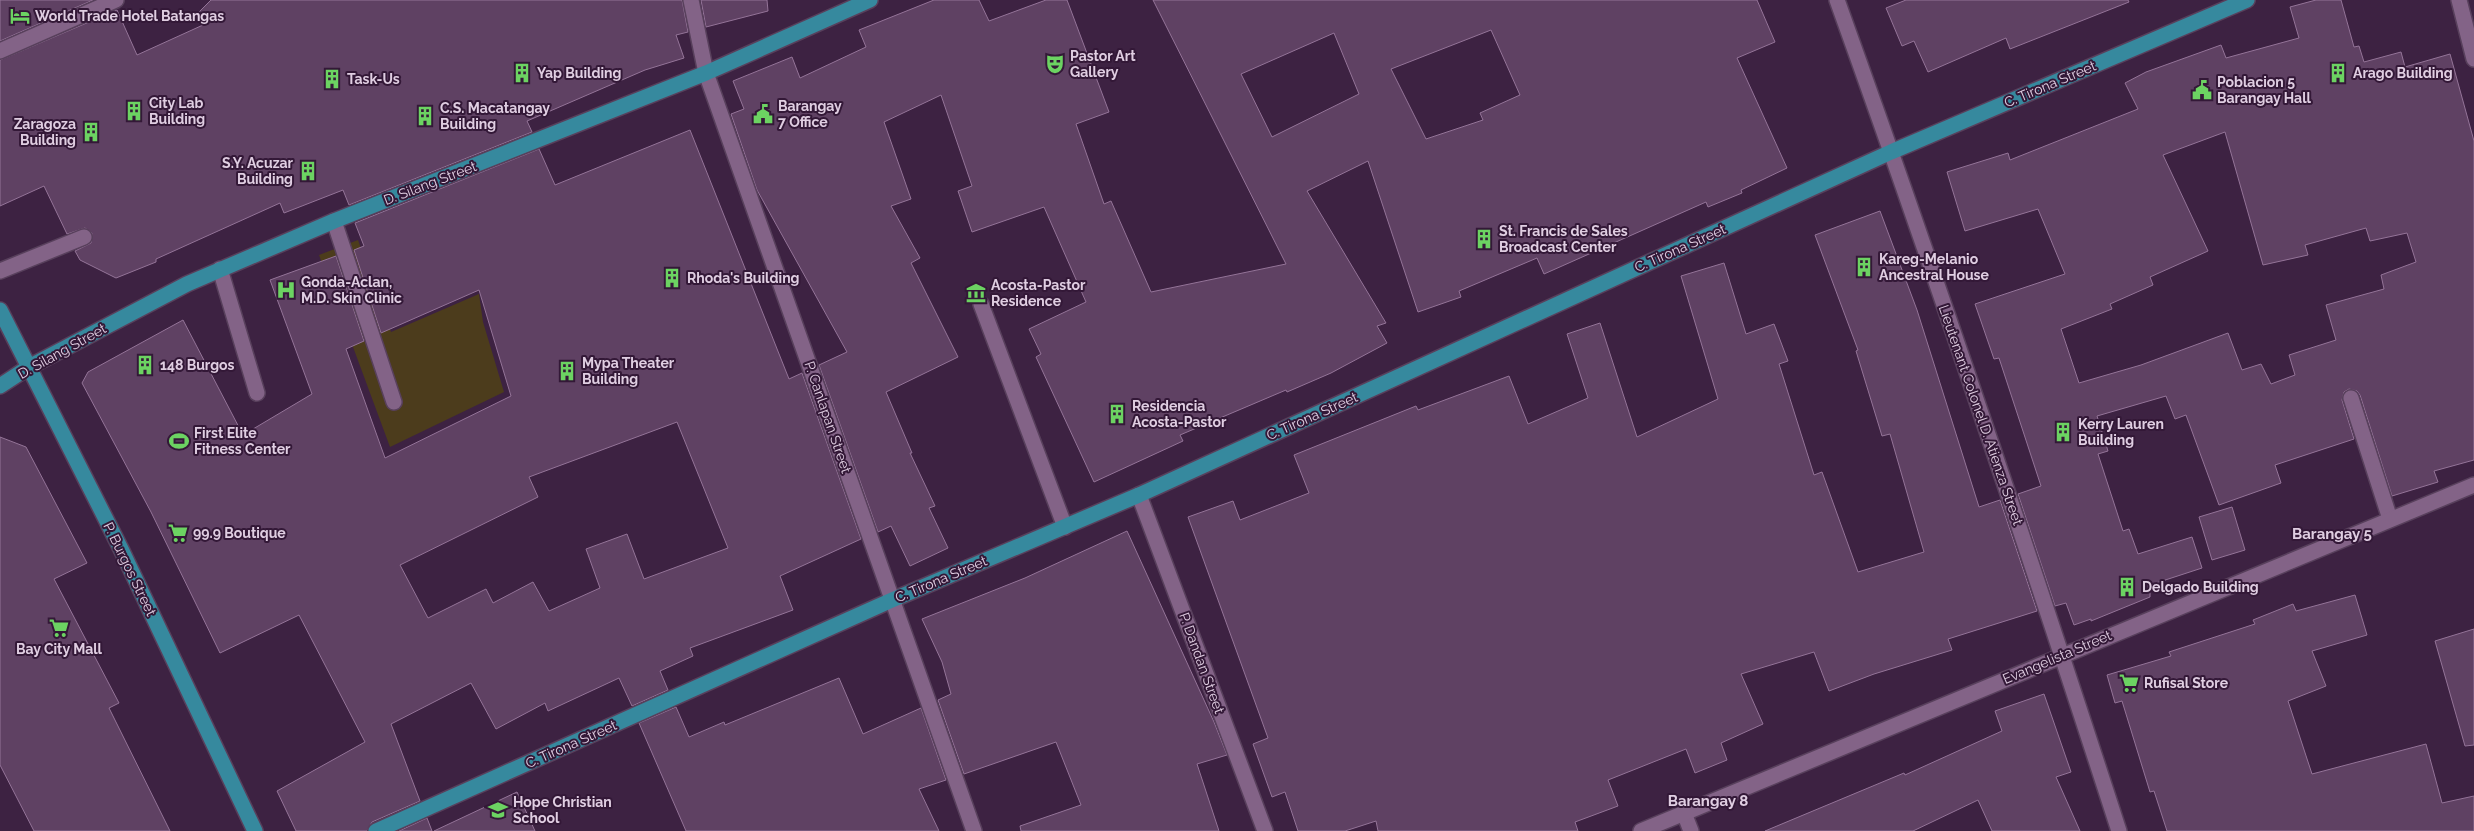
<svg xmlns="http://www.w3.org/2000/svg" width="2474" height="831" viewBox="0 0 2474 831" font-family="Raleway,sans-serif">
<style>
.green{fill:#4c3c1c}
.building{fill:#5f4163;stroke:#947498;fill-rule:evenodd}
.lines{fill:none;stroke-linecap:round;stroke-linejoin:round}
.minor-casing{stroke:#58405c;stroke-width:18}
.major-casing{stroke:#58405c;stroke-width:18}
.minor{stroke:#836387;stroke-width:15}
.major{stroke:#36899e;stroke-width:15}
.labels{text-anchor:middle;dominant-baseline:central;stroke-width:4;stroke-linejoin:round;paint-order:stroke}
.poi-label{font-size:14px;font-weight:bold;fill:#e0cee2;stroke:#331837;text-anchor:start}
.street-label{font-size:14px;fill:#e0cee2;stroke:#331837}
.neighbourhood-label{font-size:15px;font-weight:bold;fill:#e0cee2;stroke:#331837}
</style>
<rect width="100%" height="100%" fill="#3d2242"/>
<polygon class="green" points="358,240 391,332 479,294 483,322 504,392 390,447 319,255"/>
<g class="building">
<polygon points="0,0 93,0 0,41"/>
<polygon points="211,0 682,0 688,32 676,35 684,58 645,70 527,121 532,132 349,205 343,190 284,213 280,203 156,259 156,262 116,278 80,260 75,251 91,243 92,233 85,228 67,234 44,186 0,206 0,60 117,10 137,55 203,25 198,13"/>
<polygon points="701,0 767,0 768,11 706,27"/>
<path d="M934,0h45l10,21 57,-21h21l42,112 -33,12 28,80 7,-3 40,91 135,-28 -133,-264h604l18,42 -38,16 50,110 -46,22 1,3 -34,14 -2,-5 -162,72 -7,-16 -78,33 2,6 -43,15 -50,-151 -61,30 79,132 -9,3 10,17 -56,30 -44,19 -1,-2 -106,45 3,6 -89,41 -58,-125 5,-3 -12,-25 57,-27 -42,-95 -72,25 -14,-41 14,-5 -31,-91 -57,27 27,77 -20,7 29,52 -9,5 47,94 -72,35 26,61h-2l25,53 -6,2 19,40 -38,18 -19,-40 -13,6 -59,-167 28,-13 -90,-162 -26,-76 13,-5 -11,-28 59,-24 8,21 66,-31 -7,-17zM1491,30l29,65 -40,18 3,7 -57,19 -35,-70zM1334,33l25,61 -87,43 -31,-63z"/>
<polygon points="1906,0 2128,0 2129,2 2010,49 2006,38 1928,72 1914,41 1902,46 1886,8"/>
<path d="M2316,0h25l13,47 5,-1 5,16 37,-10 4,15 45,-13 24,87v319l-40,11 4,11 -46,14 -32,-101 -3,-4 -8,-2 -5,3 -2,8 12,39 -79,26 6,18 -62,22 -33,-90 -11,4 -9,-23 -69,20 11,35 -10,3 25,77 6,-2 9,25 54,-17 10,31 -52,17v12l-59,24v-2l-17,6 -8,-22 -11,3 -37,-112 23,-8 -42,-128 -5,1 -19,-55 90,-30 -27,-65 -73,22 -18,-59 61,-19 2,7 128,-51 -13,-26 21,-11 75,-27 5,13 73,-20 -9,-31zM2225,132l38,133 45,-10 -3,-10 61,-17 4,13 37,-8 9,29 -35,13 3,14 -58,16 10,35 -47,15 6,20 -24,9 -10,-20 -19,6 -14,-37 -87,32 -62,18 -18,-54 51,-20 -2,-5 43,-19 -3,-8 58,-26 -45,-96z"/>
<path d="M690,130l99,249 13,-6 59,166 -81,37 13,34 -103,38 3,8 -33,15 8,19 -36,16 -13,-28 -71,33 -3,-8 -49,26 -25,-46 -80,41 29,77 -48,21 -5,9h-71l-19,-40 88,-49 -66,-127 -79,38 -69,-141 -69,-129 6,-11 95,-52 60,115 69,-41 -42,-114 66,-24 28,85 -18,8 39,109 126,-62 -32,-106 -98,43 -27,-83 10,-4 -9,-23 184,-74 16,36zM677,422l51,126 -84,31 -17,-45 -41,15 14,39 -51,23 -16,-29 -40,21 -7,-14 -58,29 -28,-53 138,-68 -9,-20z"/>
<polygon points="1880,211 1917,310 1979,507 2000,500 2037,611 1948,639 1952,650 1874,674 1829,691 1814,652 1741,674 1763,724 1721,743 1727,760 1695,773 1686,749 1608,780 1618,806 1575,822 1578,831 1378,831 1376,821 1345,831 1298,831 1285,792 1272,797 1253,744 1268,738 1188,517 1233,501 1240,520 1309,493 1294,455 1416,406 1418,410 1509,376 1528,424 1588,398 1567,334 1600,323 1637,437 1718,399 1681,276 1724,263 1746,334 1774,324 1788,361 1779,364 1814,475 1822,472 1858,572 1924,552 1890,434 1882,436 1856,351 1858,350 1815,235"/>
<polygon points="0,437 26,447 87,563 54,579 119,703 109,708 170,831 34,831 0,765"/>
<polygon points="2232,507 2245,550 2212,560 2199,517"/>
<polygon points="1127,531 1214,722 1227,755 1197,764 1219,831 1021,831 1020,826 1081,805 1056,742 964,774 938,700 951,694 942,662 922,619 1025,578"/>
<polygon points="2355,595 2367,635 2312,651 2326,686 2288,701 2312,774 2426,744 2442,803 2474,796 2474,831 2167,831 2154,791 2150,792 2122,701 2115,703 2107,675 2171,656 2169,652 2255,624 2253,620 2293,604 2296,611"/>
<polygon points="2474,629 2474,745 2465,746 2435,641"/>
<polygon points="839,678 863,734 921,708 946,780 919,789 939,831 686,831 639,723 676,707 689,737 724,722 725,725"/>
<polygon points="2044,694 2071,772 2056,777 2080,831 1992,831 1978,800 1913,831 1765,831 1904,773 1905,775 2002,731 1995,711"/>
<polygon points="517,792 535,831 434,831"/>
<polygon points="427,818 432,831 399,831"/>
</g>
<g class="lines">
<defs>
<g id="minor">
<polyline points="691,0 706,73 974,831"/>
<path d="M1837,0c99,275 192,553 282,831"/>
<polyline points="2459,0 2474,59"/>
<polyline points="0,51 116,0"/>
<polyline points="334,221 394,402"/>
<polyline points="220,269 257,393"/>
<polyline points="0,271 84,237"/>
<polyline points="981,304 1065,527"/>
<polyline points="2351,398 2390,519"/>
<polyline points="1139,495 1265,831"/>
<polyline points="1684,813 1691,831"/>
<polyline points="1641,831 2474,485"/>
</g>
<g id="major">
<polyline points="0,310 122,551 255,831"/>
<polyline points="0,386 29,367 187,284 334,221 706,73 870,0"/>
<polyline points="376,831 892,600 1139,495 1891,152 2247,0"/>
</g>
</defs>
<use href="#minor" class="minor-casing"/>
<use href="#major" class="major-casing"/>
<use href="#minor" class="minor"/>
<use href="#major" class="major"/>
</g>
<defs>
<symbol id="hotel-bare" viewBox="-9 -9 18 18"><path d="M-6-4.5h1.5V1H6V5H4.5V3h-9V5H-6ZM-4 0a1.8 1.8 0 1 1 3.6 0ZM.5 0V-2.5h3Q6-2.5 6 0Z" fill="#6cd362" stroke="#331837" stroke-width="2.5" paint-order="stroke"/></symbol>
<symbol id="theatre-bare" viewBox="-9 -9 18 18"><path d="M-5-5.5Q0-4 5-5.5V0Q5 5 0 6Q-5 5-5 0ZM-3.3-2.5H-1v1.5H-3.3ZM1-2.5H3.3v1.5H1ZM-2.8 1Q0 5.5 2.8 1Z" fill="#6cd362" stroke="#331837" stroke-width="2.5" paint-order="stroke"/></symbol>
<symbol id="building-bare" viewBox="-9 -9 18 18"><path d="M-4-6H4V6H1V3H-1V6H-4ZM-2.5-4.3h1.7v1.8h-1.7ZM.8-4.3h1.7v1.8H.8ZM-2.5-1h1.7V.8h-1.7ZM.8-1h1.7V.8H.8Z" fill="#6cd362" stroke="#331837" stroke-width="2.5" paint-order="stroke"/></symbol>
<symbol id="civic-bare" viewBox="-9 -9 18 18"><path d="M-.6-6.5H3V-4.5H.6V-3L4-1V1h2V6H-6V1h2V-1L-.6-3ZM-1.2 2.5V6h2.4V2.5Z" fill="#6cd362" stroke="#331837" stroke-width="2.5" paint-order="stroke"/></symbol>
<symbol id="hospital-bare" viewBox="-9 -9 18 18"><path d="M-5-5h3v3.5h4V-5h3V5h-3V1.5h-4V5h-3Z" fill="#6cd362" stroke="#331837" stroke-width="2.5" paint-order="stroke"/></symbol>
<symbol id="museum-bare" viewBox="-9 -9 18 18"><path d="M0-6L6-3V-2H-6V-3ZM-5-1h2V3h-2ZM-1-1h2V3h-2ZM3-1h2V3H3ZM-6 4H6V6H-6Z" fill="#6cd362" stroke="#331837" stroke-width="2.5" paint-order="stroke"/></symbol>
<symbol id="stadium-bare" viewBox="-9 -9 18 18"><path d="M0-5a6.5 5 0 1 0 0 10a6.5 5 0 1 0 0-10ZM-3.5-1.8h7v3.6h-7Z" fill="#6cd362" stroke="#331837" stroke-width="2.5" paint-order="stroke"/></symbol>
<symbol id="supermarket-bare" viewBox="-9 -9 18 18"><path d="M-6-5.5h2.5l.6 2H6L4.5 2H-2.5L-4.4-4H-6ZM-1.5 3.2a1.3 1.3 0 1 0 .1 0ZM3 3.2a1.3 1.3 0 1 0 .1 0Z" fill="#6cd362" stroke="#331837" stroke-width="2.5" paint-order="stroke"/></symbol>
<symbol id="school-bare" viewBox="-9 -9 18 18"><path d="M0-5L7-2L0 1L-7-2ZM-4 1L0 2.5L4 1V4Q0 6-4 4Z" fill="#6cd362" stroke="#331837" stroke-width="2.5" paint-order="stroke"/></symbol>
</defs>
<g fill-rule="evenodd">
<use href="#hotel-bare" x="6" y="2" width="28" height="28"/>
<use href="#theatre-bare" x="1041" y="50" width="28" height="28"/>
<use href="#building-bare" x="508" y="59" width="28" height="28"/>
<use href="#building-bare" x="2324" y="59" width="28" height="28"/>
<use href="#building-bare" x="318" y="65" width="28" height="28"/>
<use href="#civic-bare" x="2188" y="76" width="28" height="28"/>
<use href="#building-bare" x="120" y="97" width="28" height="28"/>
<use href="#civic-bare" x="749" y="100" width="28" height="28"/>
<use href="#building-bare" x="411" y="102" width="28" height="28"/>
<use href="#building-bare" x="77" y="118" width="28" height="28"/>
<use href="#building-bare" x="294" y="157" width="28" height="28"/>
<use href="#building-bare" x="1470" y="225" width="28" height="28"/>
<use href="#building-bare" x="1850" y="253" width="28" height="28"/>
<use href="#building-bare" x="658" y="264" width="28" height="28"/>
<use href="#hospital-bare" x="272" y="276" width="28" height="28"/>
<use href="#museum-bare" x="962" y="279" width="28" height="28"/>
<use href="#building-bare" x="131" y="351" width="28" height="28"/>
<use href="#building-bare" x="553" y="357" width="28" height="28"/>
<use href="#building-bare" x="1103" y="400" width="28" height="28"/>
<use href="#building-bare" x="2049" y="418" width="28" height="28"/>
<use href="#stadium-bare" x="165" y="427" width="28" height="28"/>
<use href="#supermarket-bare" x="164" y="519" width="28" height="28"/>
<use href="#building-bare" x="2113" y="573" width="28" height="28"/>
<use href="#supermarket-bare" x="45" y="614" width="28" height="28"/>
<use href="#supermarket-bare" x="2115" y="669" width="28" height="28"/>
<use href="#school-bare" x="484" y="796" width="28" height="28"/>
</g>
<g class="labels">
<g class="poi-label">
<text x="35" y="16">World Trade Hotel Batangas</text>
<text x="1070" y="56">Pastor Art<tspan x="1070" dy="16">Gallery</tspan></text>
<text x="537" y="73">Yap Building</text>
<text x="2353" y="73">Arago Building</text>
<text x="347" y="79">Task-Us</text>
<text x="2217" y="82">Poblacion 5<tspan x="2217" dy="16">Barangay Hall</tspan></text>
<text x="149" y="103">City Lab<tspan x="149" dy="16">Building</tspan></text>
<text x="778" y="106">Barangay<tspan x="778" dy="16">7 Office</tspan></text>
<text x="440" y="108">C.S. Macatangay<tspan x="440" dy="16">Building</tspan></text>
<text x="76" y="124" text-anchor="end">Zaragoza<tspan x="76" dy="16">Building</tspan></text>
<text x="293" y="163" text-anchor="end">S.Y. Acuzar<tspan x="293" dy="16">Building</tspan></text>
<text x="1499" y="231">St. Francis de Sales<tspan x="1499" dy="16">Broadcast Center</tspan></text>
<text x="1879" y="259">Kareg-Melanio<tspan x="1879" dy="16">Ancestral House</tspan></text>
<text x="687" y="278">Rhoda's Building</text>
<text x="301" y="282">Gonda-Aclan,<tspan x="301" dy="16">M.D. Skin Clinic</tspan></text>
<text x="991" y="285">Acosta-Pastor<tspan x="991" dy="16">Residence</tspan></text>
<text x="582" y="363">Mypa Theater<tspan x="582" dy="16">Building</tspan></text>
<text x="160" y="365">148 Burgos</text>
<text x="1132" y="406">Residencia<tspan x="1132" dy="16">Acosta-Pastor</tspan></text>
<text x="2078" y="424">Kerry Lauren<tspan x="2078" dy="16">Building</tspan></text>
<text x="194" y="433">First Elite<tspan x="194" dy="16">Fitness Center</tspan></text>
<text x="193" y="533">99.9 Boutique</text>
<text x="2142" y="587">Delgado Building</text>
<text x="59" y="649" text-anchor="middle">Bay City Mall</text>
<text x="2144" y="683">Rufisal Store</text>
<text x="513" y="802">Hope Christian<tspan x="513" dy="16">School</tspan></text>
</g>
<g class="street-label">
<text transform="translate(2050 84) rotate(-23)">C. Tirona Street</text>
<text transform="translate(430 183) rotate(-21)">D. Silang Street</text>
<text transform="translate(1680 248) rotate(-24)">C. Tirona Street</text>
<text transform="translate(62 351) rotate(-29)">D. Silang Street</text>
<text transform="translate(1981 415) rotate(71)">Lieutenant Colonel D. Atienza Street</text>
<text transform="translate(1312 416) rotate(-24)">C. Tirona Street</text>
<text transform="translate(828 417) rotate(71)">P. Canlapan Street</text>
<text transform="translate(130 569) rotate(64)">P. Burgos Street</text>
<text transform="translate(941 579) rotate(-23)">C. Tirona Street</text>
<text transform="translate(2057 657) rotate(-23)">Evangelista Street</text>
<text transform="translate(1202 663) rotate(70)">P. Dandan Street</text>
<text transform="translate(571 744) rotate(-24)">C. Tirona Street</text>
</g>
<g class="neighbourhood-label">
<text x="2332" y="534">Barangay 5</text>
<text x="1708" y="801">Barangay 8</text>
</g>
</g>
</svg>
